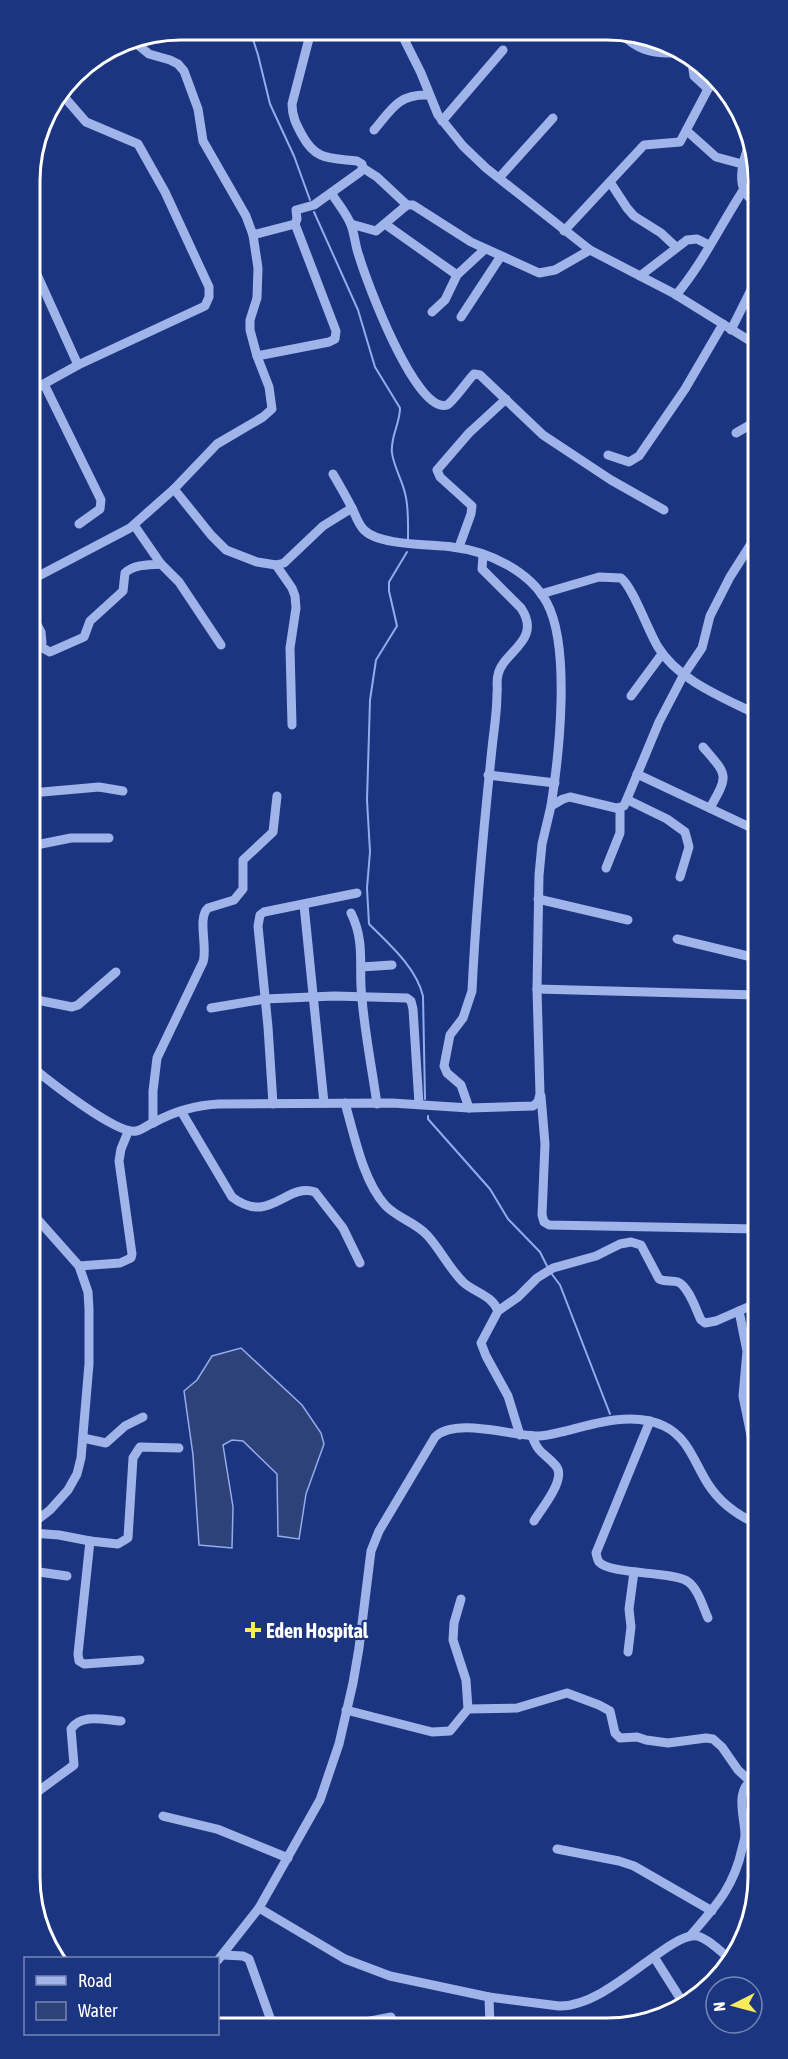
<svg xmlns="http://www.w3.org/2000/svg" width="788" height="2059" viewBox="0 0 788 2059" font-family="'Asap Condensed',sans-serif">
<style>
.water{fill:#2e4179;stroke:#93acec;stroke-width:1.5}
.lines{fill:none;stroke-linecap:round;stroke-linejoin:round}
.stream{stroke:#93acec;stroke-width:2}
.minor{stroke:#a0b4ea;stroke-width:9}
.poi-dot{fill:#faea5d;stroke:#1c3581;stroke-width:2}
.labels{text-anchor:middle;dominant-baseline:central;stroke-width:4.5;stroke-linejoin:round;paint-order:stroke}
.poi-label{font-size:20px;font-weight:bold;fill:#fff;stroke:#1c3581;text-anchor:start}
.rim{fill:none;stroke:#fff;stroke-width:3}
</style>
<rect width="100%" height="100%" fill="#1c3581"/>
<polygon class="water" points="241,1348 302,1405 321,1433 324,1444 306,1494 299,1539 278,1536 277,1474 243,1441 232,1440 223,1445 233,1507 232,1548 199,1545 193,1455 184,1391 197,1380 212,1356"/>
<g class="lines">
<g class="stream">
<polyline points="250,30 258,55 270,104 294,156 310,200"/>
<path d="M314,212l44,98 17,57 25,41c0,16 -10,29 -8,45 2,14 10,27 13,40 4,15 3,31 3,47"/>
<path d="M407,552l-18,30v9l8,35 -21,34 -6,40 -3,100 3,52 -3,36 2,36c20,20 47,43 54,72l2,103"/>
<polyline points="428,1116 428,1119 490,1189 508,1219 540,1252 548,1268"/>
<polyline points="551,1273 560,1285 610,1414"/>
</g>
<g class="minor">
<polyline points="400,31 421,73 438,115 463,146 486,168 590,250 673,293 755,344"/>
<path d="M620,33c17,16 30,21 54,20"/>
<polyline points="692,63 694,76 708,89"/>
<polyline points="711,82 722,91"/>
<polyline points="442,121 503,50"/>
<path d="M374,130c18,-21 24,-36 54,-35"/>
<polyline points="687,131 716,157 742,164"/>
<path d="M750,143c-8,18 -16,47 5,59"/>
<polyline points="363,168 377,177 407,205"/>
<polyline points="499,178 553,118"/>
<polyline points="610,182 627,208 634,216 661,233 676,247"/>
<path d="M332,194c6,10 15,20 19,31 4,10 4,21 8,31 7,24 57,159 88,149 6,-3 21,-25 27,-31l6,1 63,60 68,45 53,30"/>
<polyline points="351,224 376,231 407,205 413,205 471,242 539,273 555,270 590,250"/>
<polyline points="385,224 457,275"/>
<polyline points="564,231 644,145 680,142 708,89 715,78"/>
<path d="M253,235l42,-11 2,-5 -1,-9 18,-5 46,-33 3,-4 -1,-4 -5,-3c-27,-3 -41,0 -55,-26 -6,-11 -10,-19 -10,-31l19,-73"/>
<polyline points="30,259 78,365"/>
<polyline points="640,276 687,240 697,239 709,245"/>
<path d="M676,295c27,-32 45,-71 68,-106"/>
<polyline points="432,312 445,300 457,275 485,249"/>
<polyline points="461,317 501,256"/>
<polyline points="731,330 755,282"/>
<polyline points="257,356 329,342 335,339 336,331 295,224"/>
<polyline points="44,384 101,500 100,509 79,524"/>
<polyline points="31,391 78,365 205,306 209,297 209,287 165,192 138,144 86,122 66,99"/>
<polyline points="736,433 755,422"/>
<polyline points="608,455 629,462 639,456 685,389 723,324"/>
<path d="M333,474c7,12 14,24 20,36 3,7 6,15 11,20 16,16 67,14 88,17 36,4 78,24 95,56 24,45 12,153 4,203"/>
<polyline points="174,489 211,535 226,550 257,562 276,565 284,563 323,526 352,508"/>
<polyline points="459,547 471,514 472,506 440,477 437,470 469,433 506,399"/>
<polyline points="161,564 179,582 221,645"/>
<polyline points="276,565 292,588 295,596 296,608 290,648 292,725"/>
<polyline points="31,580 130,528 174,489 217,444 263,417 272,409 269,387 257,356 250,330 250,320 257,298 258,268 253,235 246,216 203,141 198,109 184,71 178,64 170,60 149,54 132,40"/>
<path d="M541,594l58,-17 22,1c12,9 27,53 37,69 20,33 64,50 98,67"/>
<polyline points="31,613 41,632 42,643 31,651"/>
<path d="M39,646l11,6 34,-15 6,-16 33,-30 2,-18c9,-9 24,-8 36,-9l-27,-39"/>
<polyline points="631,696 662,654"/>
<path d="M703,747c25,29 26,27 7,61"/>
<polyline points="637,774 756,830"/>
<polyline points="488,775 555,783"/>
<polyline points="31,793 99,787 123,791"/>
<polyline points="628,800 667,819 685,832 689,847 680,877"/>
<polyline points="31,846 71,838 109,838"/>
<polyline points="606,868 620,833 620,808"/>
<polyline points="538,899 628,920"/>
<polyline points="304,905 324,1103"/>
<path d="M351,913c15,30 7,55 11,86 3,35 10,70 15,105"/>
<polyline points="677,939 756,958"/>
<polyline points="361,967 392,965"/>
<polyline points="537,989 756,995"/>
<polyline points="32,999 72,1007 78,1005 116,972"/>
<polyline points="211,1008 265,999 334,996 407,998 411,1001 413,1009 419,1104"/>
<path d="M32,1067c17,14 85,68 104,64 6,-1 11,-6 17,-8 20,-11 42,-18 66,-19l173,-1 77,5 64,-2 5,-4 2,-8 -3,-105 2,-114 3,-31 9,-38 12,-7 7,-2 46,11 8,-2 35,-84 24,-46 19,-28 8,-32 20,-39 26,-41"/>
<polyline points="541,1096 545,1144 542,1215 544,1222 549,1225 757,1229"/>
<path d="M345,1103c9,31 18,78 40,102 12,13 30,17 42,30 13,14 22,33 36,47 12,11 29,13 35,29"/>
<polyline points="273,1104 268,1027 258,926 260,915 264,912 357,893"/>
<path d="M469,1108l-8,-23 -14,-12 -3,-7 6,-31 13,-17 9,-27c4,-84 12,-168 21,-252 2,-15 4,-30 4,-46 1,-6 -1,-12 1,-18 4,-23 45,-34 23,-67l-39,-39 1,-14"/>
<path d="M181,1111l51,86c38,29 54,-15 83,-5l28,36 17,35"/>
<path d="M153,1123v-32l4,-33 46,-96c5,-15 -6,-44 5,-54l26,-8 9,-11v-29l30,-28 4,-36"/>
<polyline points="32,1213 79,1266 88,1292 89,1309 89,1364 81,1458 77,1474 68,1490 50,1510 32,1524"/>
<polyline points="79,1266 120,1263 131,1258 132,1254 119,1161 121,1149 128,1132"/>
<polyline points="739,1311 747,1351 743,1396 755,1455 757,1524"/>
<path d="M650,1421l-54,132c1,4 1,6 3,9 12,13 71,9 88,19 11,7 16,26 21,37"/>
<path d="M520,1435l-12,-39 -22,-40 -5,-13 17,-32 20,-14 19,-19 16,-10 43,-12 24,-12 11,-2 10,3 18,34c6,3 13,1 19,3 11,5 18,28 23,38l4,3 11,-2 41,-18"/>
<path d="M532,1436c7,19 12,16 24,30 11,13 -15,43 -22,55"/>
<polyline points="83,1438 106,1443 125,1426 143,1417"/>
<polyline points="32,1533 59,1535 90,1541"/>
<polyline points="32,1571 67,1576"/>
<polyline points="628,1652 631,1627 629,1609 634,1572"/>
<polyline points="140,1660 84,1664 79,1661 78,1654 90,1541 118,1544 128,1538 133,1458 140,1447 179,1448"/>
<polyline points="468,1709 517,1708 567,1693 599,1705 610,1711 615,1733 620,1738 637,1737 646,1740 668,1743 706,1738 713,1739 722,1747 738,1770 750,1781"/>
<polyline points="346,1710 432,1732 450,1731 468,1709 466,1680 453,1640 454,1623 461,1599"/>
<path d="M33,1795l41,-30 -3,-36c10,-16 34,-9 50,-8"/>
<polyline points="163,1816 217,1829 288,1858"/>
<polyline points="746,1837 758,1853"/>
<polyline points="557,1849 619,1861 634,1866 712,1911"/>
<path d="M259,1908l86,51 45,17 99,21 70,9c50,1 109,-74 138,-70 12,3 24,16 34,24"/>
<path d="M690,1936c25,-29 44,-49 52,-87 1,-5 3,-9 3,-14 0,-19 -13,-48 13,-58"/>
<polyline points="223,1955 243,1956 249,1959 273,2026"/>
<polyline points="654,1957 685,2006"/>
<path d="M218,1960l41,-52 61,-108 19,-56 14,-61 6,-35 12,-97 8,-20 56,-94c21,-20 76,-1 103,-1 11,0 22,-4 32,-6 29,-8 65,-18 94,-4 24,11 31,38 44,58 12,19 29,31 49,40"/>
<polyline points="489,1997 490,2026"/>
<polyline points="345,2026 391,2017"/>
</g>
</g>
<path class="poi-dot" d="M250 1621h6v6h6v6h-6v6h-6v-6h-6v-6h6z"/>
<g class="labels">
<g class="poi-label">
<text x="266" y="1630">Eden Hospital</text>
</g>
</g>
<path d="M0 0H788V2059H0ZM181 40H607A141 141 0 0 1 748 181V1877A141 141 0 0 1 607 2018H181A141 141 0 0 1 40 1877V181A141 141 0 0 1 181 40Z" fill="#1c3581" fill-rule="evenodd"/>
<path class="rim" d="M181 40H607A141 141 0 0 1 748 181V1877A141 141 0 0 1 607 2018H181A141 141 0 0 1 40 1877V181A141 141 0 0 1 181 40Z"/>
<rect x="24" y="1957" width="195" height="78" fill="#1c3581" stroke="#7786b3" stroke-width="1.5"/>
<rect x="36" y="1976" width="30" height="9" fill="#a0b4ea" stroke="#7786b3" stroke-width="1.5"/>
<text x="78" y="1987" font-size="18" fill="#ffffff">Road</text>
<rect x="36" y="2002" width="30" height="18" fill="#2e4179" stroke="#7786b3" stroke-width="1.5"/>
<text x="78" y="2017" font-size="18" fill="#ffffff">Water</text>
<g transform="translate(734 2005) rotate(264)"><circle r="28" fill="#1c3581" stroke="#7786b3" stroke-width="1.5"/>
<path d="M0-4.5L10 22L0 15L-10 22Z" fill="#faea5d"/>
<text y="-9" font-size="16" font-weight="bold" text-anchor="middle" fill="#ffffff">N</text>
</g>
</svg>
